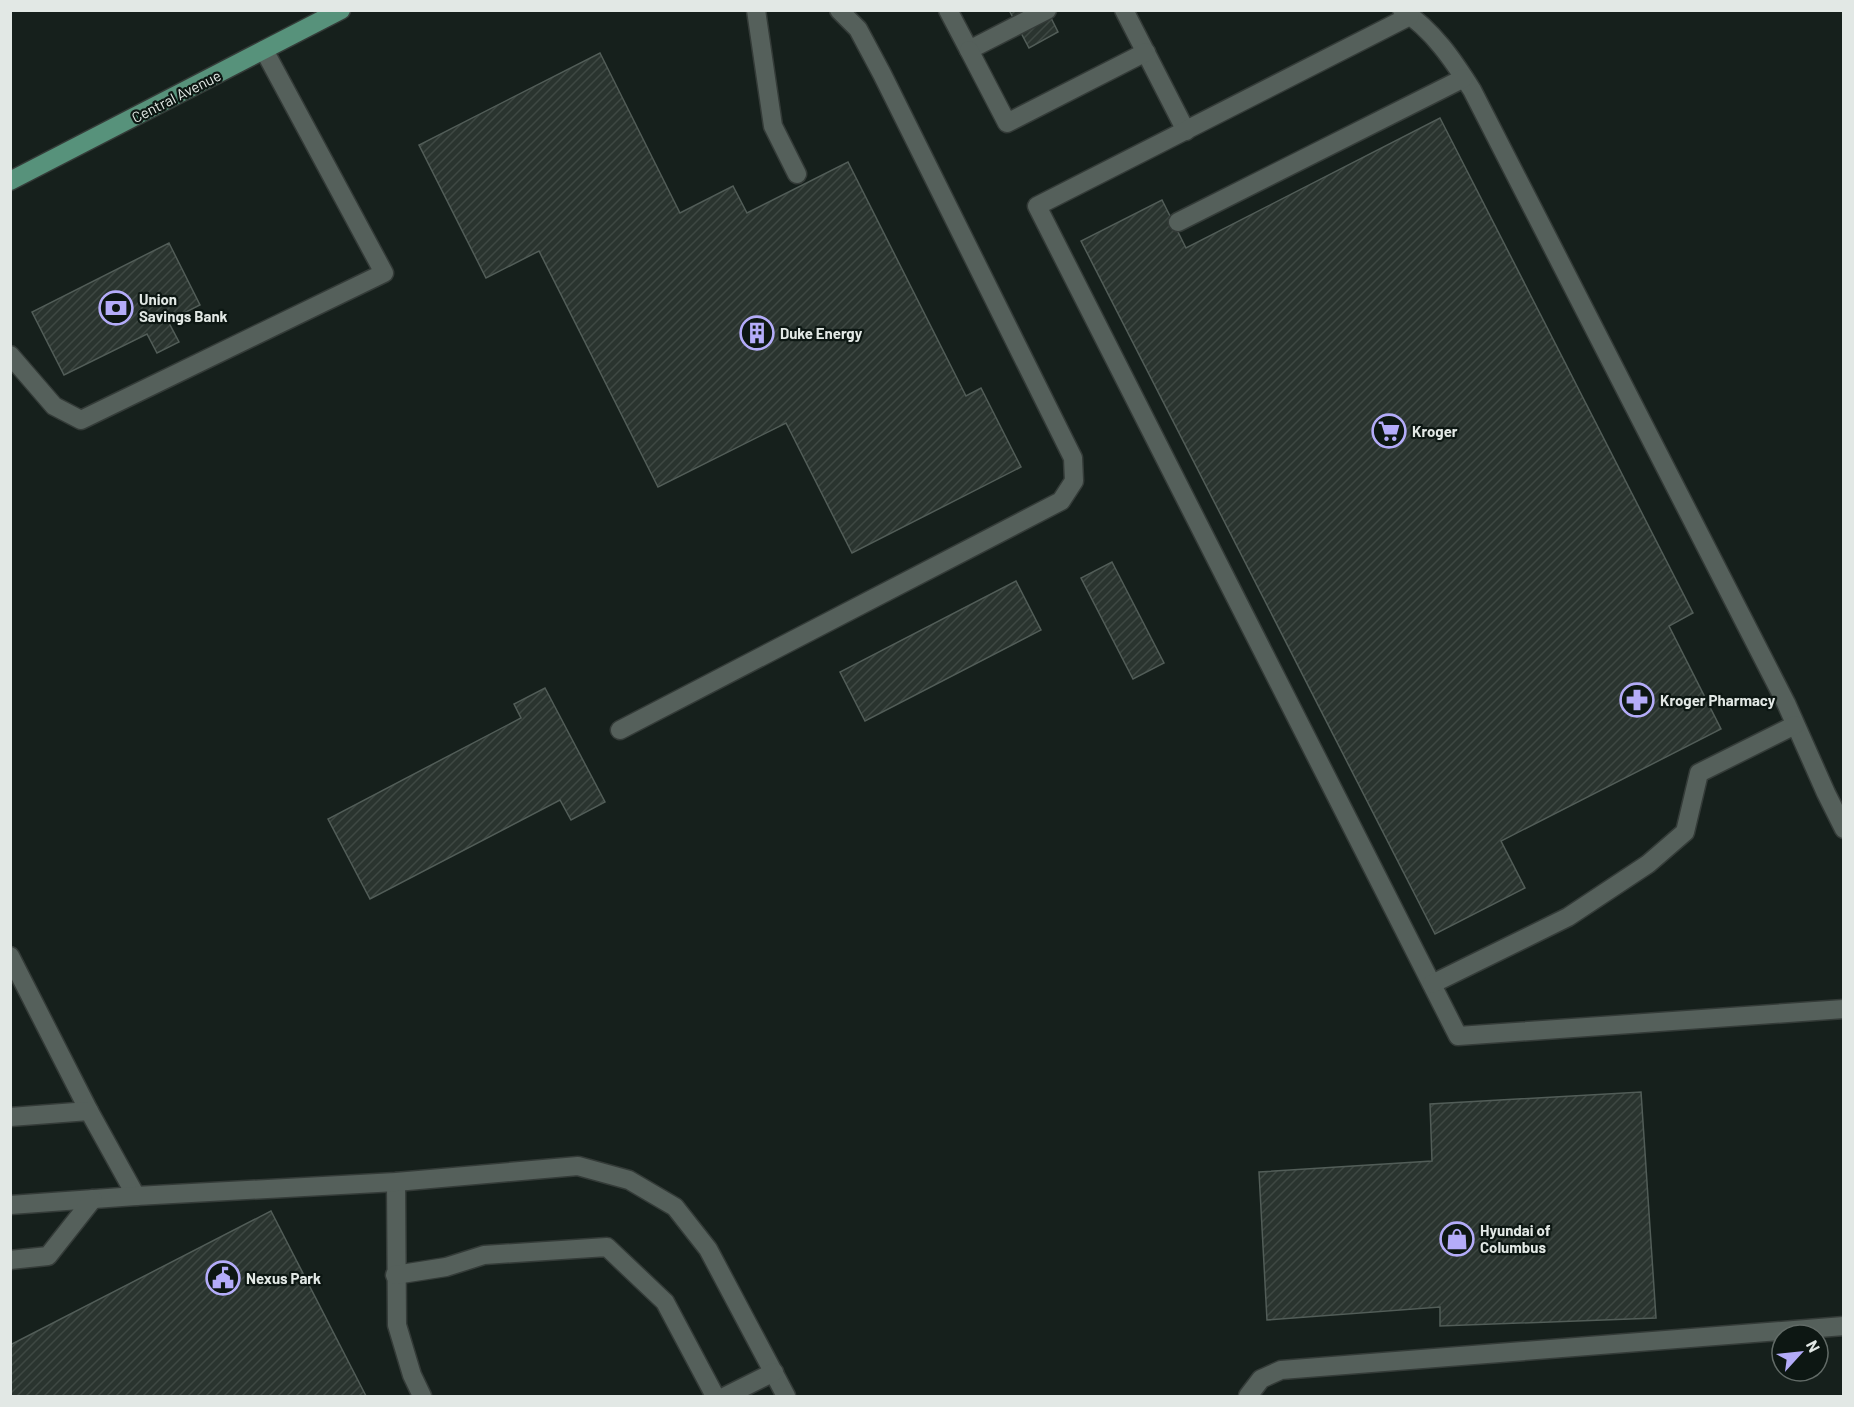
<svg xmlns="http://www.w3.org/2000/svg" width="1854" height="1407" viewBox="0 0 1854 1407" font-family="Barlow,sans-serif">
<style>
.building{fill:url(#building-hatch);stroke:#525d58;stroke-width:1.5}
.lines{fill:none;stroke-linecap:round;stroke-linejoin:round}
.minor-casing{stroke:#343b38;stroke-width:21}
.major-casing{stroke:#343b38;stroke-width:21}
.minor{stroke:#55605b;stroke-width:18}
.major{stroke:#57927b;stroke-width:18}
.labels{text-anchor:middle;dominant-baseline:central;stroke-width:4.5;stroke-linejoin:round;paint-order:stroke}
.street-label{font-size:15px;fill:#e2e8e5;stroke:#0d1713}
.poi-label{font-size:15px;font-weight:bold;fill:#e2e8e5;stroke:#0d1713;text-anchor:start}
</style>
<defs>
<pattern id="building-hatch" width="6" height="6" patternUnits="userSpaceOnUse" patternTransform="scale(1.5)"><rect width="6" height="6" fill="#2a342f"/><path d="M-1 1l2-2M0 6l6-6M5 7l2-2" fill="none" stroke="#3e4843"/></pattern>
</defs>
<rect width="100%" height="100%" fill="#16201c"/>
<g class="building">
<polygon points="1009,10 1047,10 1058,32 1029,48"/>
<polygon points="600,53 680,213 733,186 747,213 848,162 966,396 981,388 1021,467 852,553 786,423 658,487 539,251 486,278 419,145"/>
<polygon points="1440,118 1693,613 1669,626 1721,729 1501,841 1525,888 1435,934 1081,241 1162,200 1186,248"/>
<polygon points="169,243 200,305 168,321 179,342 157,353 147,334 64,375 32,312"/>
<polygon points="1112,562 1164,663 1133,679 1081,578"/>
<polygon points="1016,581 1041,630 865,721 840,672"/>
<polygon points="545,688 605,802 571,820 560,800 370,899 328,819 521,718 514,704"/>
<polygon points="1641,1092 1656,1318 1440,1326 1440,1307 1267,1320 1259,1172 1432,1161 1430,1104"/>
<polygon points="271,1211 366,1396 10,1396 10,1345"/>
</g>
<g class="lines">
<defs>
<g id="minor">
<polyline points="756,10 773,126 797,174"/>
<polyline points="948,10 969,50 1047,10"/>
<polyline points="1124,10 1186,131"/>
<path d="M1402,10c31,20 51,50 70,80l314,613 40,90 18,36"/>
<polyline points="1410,16 1037,206 1458,1036 1844,1009"/>
<polyline points="969,50 1007,123 1146,52"/>
<polyline points="1178,222 1464,78"/>
<polyline points="10,355 54,406 81,420 384,273 264,50"/>
<polyline points="620,730 1061,501 1074,481 1073,458 882,74 858,29 839,10"/>
<polyline points="10,956 89,1111"/>
<polyline points="1432,984 1568,917 1648,864 1685,832 1699,773 1795,725"/>
<polyline points="10,1117 89,1111 136,1196"/>
<polyline points="396,1182 397,1325 412,1375 422,1396"/>
<polyline points="10,1205 136,1196 396,1182 578,1166 629,1180 675,1207 708,1249 786,1396"/>
<polyline points="10,1260 48,1256 93,1199"/>
<polyline points="395,1275 446,1267 484,1255 607,1247 665,1302 715,1396"/>
<polyline points="726,1396 774,1372"/>
<polyline points="1248,1396 1261,1379 1281,1370 1844,1326"/>
</g>
<polyline id="major" points="10,181 341,10"/>
</defs>
<use href="#minor" class="minor-casing"/>
<use href="#major" class="major-casing"/>
<use href="#minor" class="minor"/>
<use href="#major" class="major"/>
</g>
<defs>
<symbol id="bank-ring" viewBox="-11 -11 22 22"><circle r="9.5" fill="#0d1713" stroke="#b4acf9" stroke-width="1.5"/><path d="M-6-4H6V4H-6ZM0-2.3a2.3 2.3 0 1 0 0 4.6a2.3 2.3 0 1 0 0-4.6Z" fill="#b4acf9"/></symbol>
<symbol id="building-ring" viewBox="-11 -11 22 22"><circle r="9.5" fill="#0d1713" stroke="#b4acf9" stroke-width="1.5"/><path d="M-4-6H4V6H1V3H-1V6H-4ZM-2.5-4.3h1.7v1.8h-1.7ZM.8-4.3h1.7v1.8H.8ZM-2.5-1h1.7V.8h-1.7ZM.8-1h1.7V.8H.8Z" fill="#b4acf9"/></symbol>
<symbol id="supermarket-ring" viewBox="-11 -11 22 22"><circle r="9.5" fill="#0d1713" stroke="#b4acf9" stroke-width="1.5"/><path d="M-6-5.5h2.5l.6 2H6L4.5 2H-2.5L-4.4-4H-6ZM-1.5 3.2a1.3 1.3 0 1 0 .1 0ZM3 3.2a1.3 1.3 0 1 0 .1 0Z" fill="#b4acf9"/></symbol>
<symbol id="pharmacy-ring" viewBox="-11 -11 22 22"><circle r="9.5" fill="#0d1713" stroke="#b4acf9" stroke-width="1.5"/><path d="M-2-6h4v4h4v4h-4v4h-4v-4h-4v-4h4Z" fill="#b4acf9"/></symbol>
<symbol id="shop-ring" viewBox="-11 -11 22 22"><circle r="9.5" fill="#0d1713" stroke="#b4acf9" stroke-width="1.5"/><path d="M-5-2.5h2.3a2.7 3.5 0 0 1 5.4 0H5L5.5 6h-11ZM-1.5-2.5h3a1.5 2.3 0 0 0-3 0Z" fill="#b4acf9"/></symbol>
<symbol id="civic-ring" viewBox="-11 -11 22 22"><circle r="9.5" fill="#0d1713" stroke="#b4acf9" stroke-width="1.5"/><path d="M-.6-6.5H3V-4.5H.6V-3L4-1V1h2V6H-6V1h2V-1L-.6-3ZM-1.2 2.5V6h2.4V2.5Z" fill="#b4acf9"/></symbol>
</defs>
<g fill-rule="evenodd">
<use href="#bank-ring" x="97" y="289" width="38" height="38"/>
<use href="#building-ring" x="738" y="314" width="38" height="38"/>
<use href="#supermarket-ring" x="1370" y="412" width="38" height="38"/>
<use href="#pharmacy-ring" x="1618" y="681" width="38" height="38"/>
<use href="#shop-ring" x="1438" y="1220" width="38" height="38"/>
<use href="#civic-ring" x="204" y="1259" width="38" height="38"/>
</g>
<g class="labels">
<g class="street-label">
<text transform="translate(176 96) rotate(-27)">Central Avenue</text>
</g>
<g class="poi-label">
<text x="139" y="299">Union<tspan x="139" dy="17">Savings Bank</tspan></text>
<text x="780" y="333">Duke Energy</text>
<text x="1412" y="431">Kroger</text>
<text x="1660" y="700">Kroger Pharmacy</text>
<text x="1480" y="1230">Hyundai of<tspan x="1480" dy="17">Columbus</tspan></text>
<text x="246" y="1278">Nexus Park</text>
</g>
</g>
<rect width="1854" height="1407" fill="none" stroke="#e2e8e5" stroke-width="24"/>
<g transform="translate(1800 1353) rotate(63)"><circle r="28" fill="#0d1713" stroke="#626b67" stroke-width="1.5"/>
<path d="M0-4.5L10 22L0 15L-10 22Z" fill="#b4acf9"/>
<text y="-9" font-size="16" font-weight="bold" text-anchor="middle" fill="#e2e8e5">N</text>
</g>
</svg>
